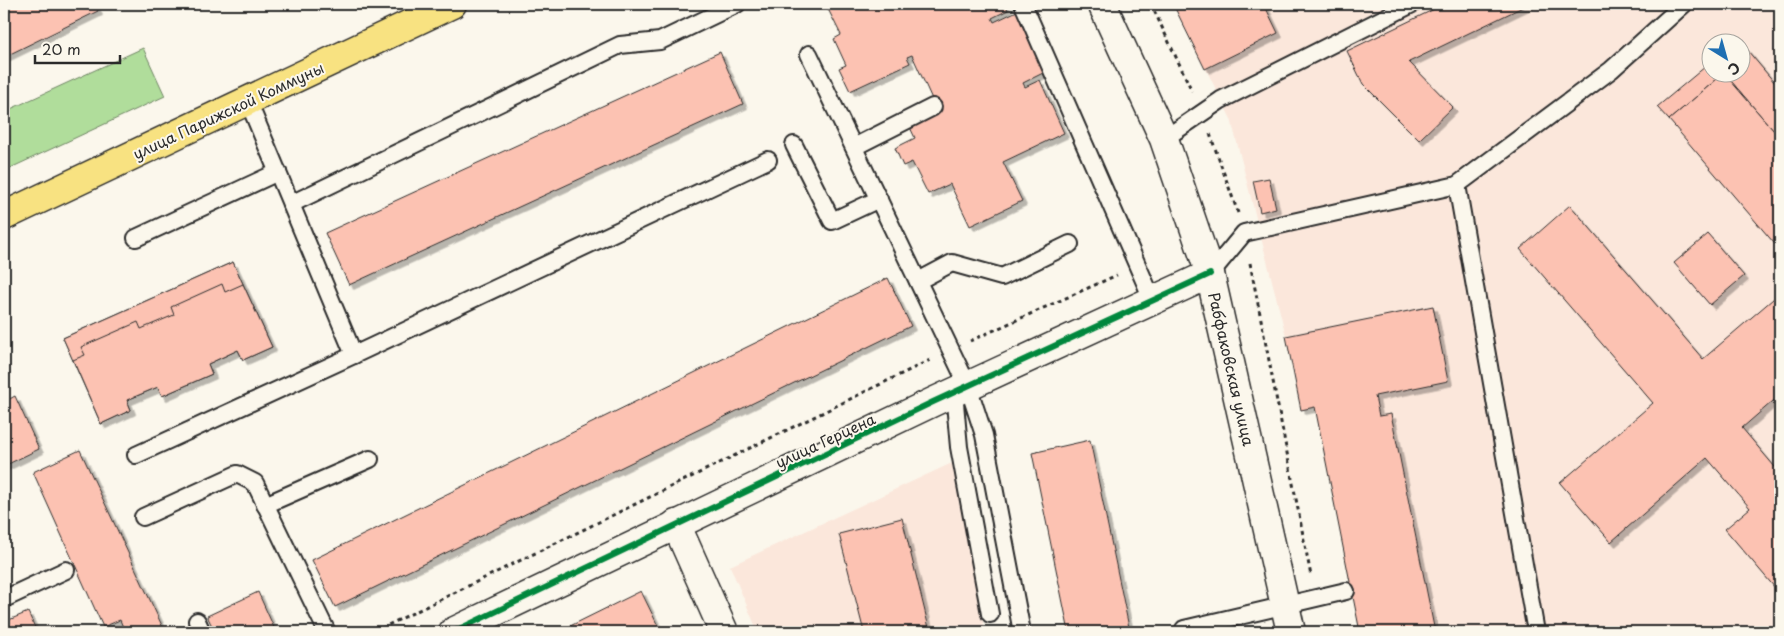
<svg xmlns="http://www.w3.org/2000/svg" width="1784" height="636" viewBox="0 0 1784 636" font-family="'Playpen Sans',sans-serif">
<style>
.built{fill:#fbe7db;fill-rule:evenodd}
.green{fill:#b0dd9b;stroke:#6e8463}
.building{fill:#fcc2b2;stroke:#2b2b2b;filter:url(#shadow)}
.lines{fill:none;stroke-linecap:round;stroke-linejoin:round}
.lane-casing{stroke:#2b2b2b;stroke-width:20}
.street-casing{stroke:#2b2b2b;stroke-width:31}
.secondary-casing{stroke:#2b2b2b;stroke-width:31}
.primary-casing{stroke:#2b2b2b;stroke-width:31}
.path{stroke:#2b2b2b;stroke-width:3;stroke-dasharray:4 4;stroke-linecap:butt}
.lane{stroke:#fbf7ec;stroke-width:16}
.street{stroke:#fbf7ec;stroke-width:28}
.secondary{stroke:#fbf7ec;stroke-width:28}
.primary{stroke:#f8e281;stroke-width:28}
.cycleway-casing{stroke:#fbf7ec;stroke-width:9}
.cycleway{stroke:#00873e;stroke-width:6}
.labels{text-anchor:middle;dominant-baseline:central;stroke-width:4;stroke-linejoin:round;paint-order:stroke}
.street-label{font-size:15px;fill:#2b2b2b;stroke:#fbf7ec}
</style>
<defs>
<filter id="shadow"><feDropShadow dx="4.5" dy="4.5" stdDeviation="0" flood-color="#0004"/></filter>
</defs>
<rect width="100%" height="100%" fill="#fbf7ec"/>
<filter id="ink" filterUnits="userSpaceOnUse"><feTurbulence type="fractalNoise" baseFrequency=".02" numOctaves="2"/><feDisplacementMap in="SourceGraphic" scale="10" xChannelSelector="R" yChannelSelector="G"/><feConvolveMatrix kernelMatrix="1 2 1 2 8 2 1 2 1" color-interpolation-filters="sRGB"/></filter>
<g filter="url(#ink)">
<g class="built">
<path d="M1173,4h607v628h-420l-45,-224 -14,2 -15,-74 -55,-217zM1712,42h30v30h-30z"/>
<polygon points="952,463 985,632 758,632 730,566"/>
</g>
<polygon class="green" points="143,48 165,96 4,171 4,112"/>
<g class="building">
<polygon points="4,4 95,4 98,11 4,57"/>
<polygon points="839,4 1005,4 1008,10 992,18 994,22 1017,11 1045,72 1023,83 1025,87 1040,80 1064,133 1003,162 1022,201 970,226 950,184 928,194 912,162 903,166 895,148 915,138 908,123 937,110 912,55 907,57 910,63 850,91 839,68 846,65 834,39 841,35 828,9"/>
<polygon points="1173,4 1264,4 1278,33 1205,69"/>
<polygon points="1445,4 1529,4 1409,62 1453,107 1419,140 1363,84 1347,51"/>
<polygon points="1742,44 1780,89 1780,138 1724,73 1669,120 1657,107 1712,61 1712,72 1742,72"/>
<polygon points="720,52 743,104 349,285 325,233"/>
<polygon points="1724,73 1780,138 1780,250 1669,120"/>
<polygon points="1269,178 1276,208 1260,212 1253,181"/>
<polygon points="1570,205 1703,359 1780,293 1780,395 1742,428 1780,473 1780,586 1776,589 1725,529 1750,508 1707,458 1611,542 1560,483 1653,403 1520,249"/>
<polygon points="1708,234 1744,276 1710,305 1674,263"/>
<polygon points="233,262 243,284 225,292 222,284 171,307 174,315 141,329 138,322 81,347 85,355 73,360 63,338"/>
<polygon points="233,262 272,347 243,360 238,350 208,364 212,374 162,396 158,387 127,400 131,410 101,424 63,338"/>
<polygon points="888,278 911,326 335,607 312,560"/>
<polygon points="222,284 225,292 243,284 272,347 243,360 238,350 208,364 212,374 162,396 158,387 127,400 131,410 101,424 73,360 85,355 81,347 138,322 141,329 174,315 171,307"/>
<polygon points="1433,306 1448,381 1375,396 1379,416 1391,414 1435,632 1360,632 1315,407 1301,410 1286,336"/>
<polygon points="15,396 39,449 4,466 4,402"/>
<polygon points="1090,440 1130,632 1069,632 1032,453"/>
<polygon points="80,450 165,632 125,632 120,620 103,627 33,472"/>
<polygon points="902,518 930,632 864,632 839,534"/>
<polygon points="641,591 661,632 558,632"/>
<polygon points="258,592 276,632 215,632 207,616"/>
<polygon points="28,612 37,632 4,632 4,622"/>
</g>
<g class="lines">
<defs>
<g id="lane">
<polyline points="1023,4 1153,301"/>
<polyline points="809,54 968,386 984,435 1022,632"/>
<polyline points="248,101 354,355"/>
<polyline points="1164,139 1221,100 1412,4"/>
<polyline points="794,145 832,221 879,199"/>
<polyline points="854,147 933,107"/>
<polyline points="1457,185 1536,632"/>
<polyline points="291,204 620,45 660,41 737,4"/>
<polyline points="136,238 278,172"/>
<polyline points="1210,274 1244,233 1457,185 1611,70 1684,4"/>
<polyline points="918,281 952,263 1002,277 1070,244"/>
<polyline points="954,392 959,447 990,614"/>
<polyline points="136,455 354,355 768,160"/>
<polyline points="265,505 370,459"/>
<polyline points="143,517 237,474 255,483 327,632"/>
<polyline points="4,599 66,570"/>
<polyline points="197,621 202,632"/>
<polyline points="1184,629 1346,591"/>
</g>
<g id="street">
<polyline points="676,524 724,632"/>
<polyline points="453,632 933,402 1210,274"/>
</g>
<polyline id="secondary" points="1102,4 1164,139 1210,274 1291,632"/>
<polyline id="primary" points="4,216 452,4"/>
</defs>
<use href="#lane" class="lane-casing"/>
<use href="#street" class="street-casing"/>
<use href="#secondary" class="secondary-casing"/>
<use href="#primary" class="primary-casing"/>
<g class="path">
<polyline points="1151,4 1192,91"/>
<polyline points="1210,134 1238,213"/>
<polyline points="1250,263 1311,576"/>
<polyline points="970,341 1117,275"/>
<polyline points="374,632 930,360"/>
</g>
<use href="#lane" class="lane"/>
<use href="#street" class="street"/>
<use href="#secondary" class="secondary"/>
<use href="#primary" class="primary"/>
<defs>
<polyline id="cycleway" points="453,632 933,402 1210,274"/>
</defs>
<use href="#cycleway" class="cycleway-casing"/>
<use href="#cycleway" class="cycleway"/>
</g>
</g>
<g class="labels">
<g class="street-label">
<text transform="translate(228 110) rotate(-25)">улица Парижской Коммуны</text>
<text transform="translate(1232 369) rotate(77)">Рабфаковская улица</text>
<text transform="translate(825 440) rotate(-25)">улица Герцена</text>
</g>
</g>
<rect width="1784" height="636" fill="none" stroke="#fbf7ec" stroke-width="20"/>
<rect x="10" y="10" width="1764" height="616" fill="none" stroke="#2b2b2b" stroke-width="2" filter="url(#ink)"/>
<g transform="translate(1726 58) rotate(143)"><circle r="24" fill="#fbf7ec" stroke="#a8a59f"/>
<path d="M0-4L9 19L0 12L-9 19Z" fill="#1f6fb2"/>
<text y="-8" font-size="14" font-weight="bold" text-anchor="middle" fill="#2b2b2b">С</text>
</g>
<path d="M35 55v8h85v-8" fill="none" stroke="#2b2b2b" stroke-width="2.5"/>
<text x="42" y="55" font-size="15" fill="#2b2b2b" stroke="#fbf7ec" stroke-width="4" paint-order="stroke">20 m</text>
</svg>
